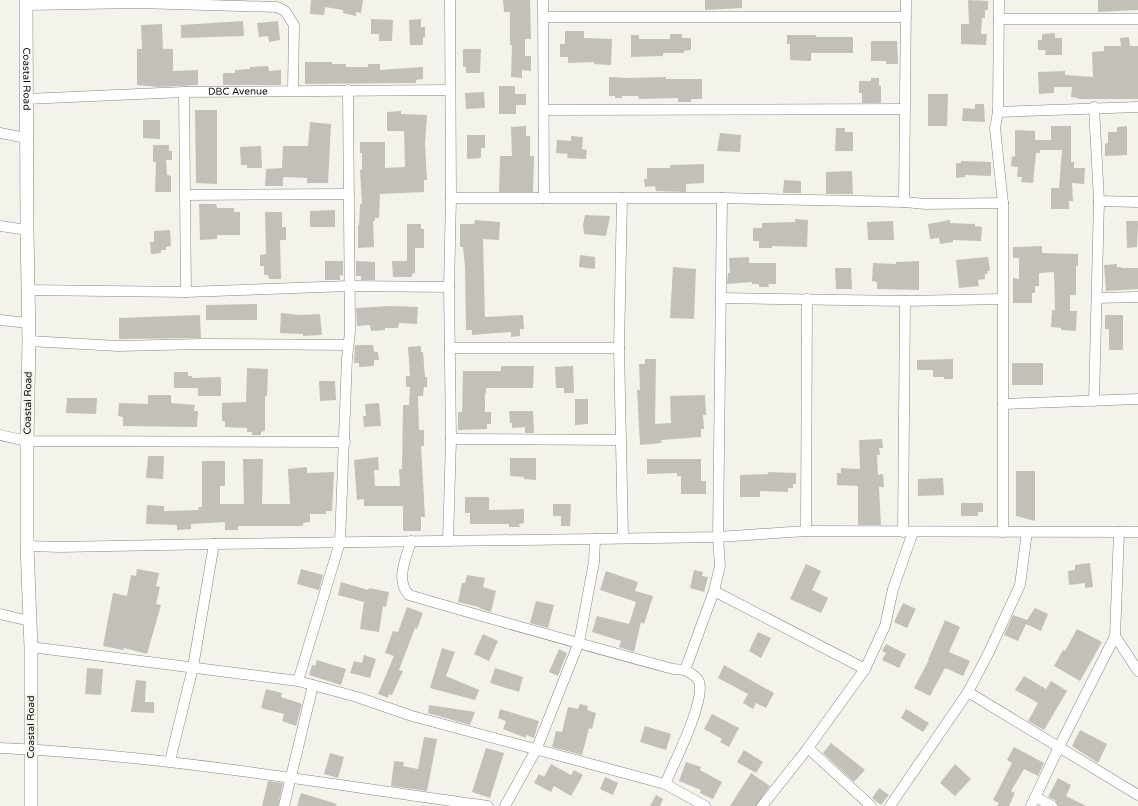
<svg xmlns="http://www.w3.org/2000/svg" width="1138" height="806" viewBox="0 0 1138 806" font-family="'Varela Round',sans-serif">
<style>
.building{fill:#c3c0b9}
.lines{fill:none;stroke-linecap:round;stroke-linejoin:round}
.minor-casing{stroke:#878881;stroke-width:11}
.major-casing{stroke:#878881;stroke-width:14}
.minor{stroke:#fff;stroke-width:10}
.major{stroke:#fff;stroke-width:13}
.labels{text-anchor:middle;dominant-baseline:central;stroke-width:4;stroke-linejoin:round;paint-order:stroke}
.street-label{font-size:10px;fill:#0c0c0a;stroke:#f3f3ec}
</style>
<rect width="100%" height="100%" fill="#f3f3ec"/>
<g class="building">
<polygon points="311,0 363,0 361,13 356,12 356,16 343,13 343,10 325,7 324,15 310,14"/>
<polygon points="503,0 530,0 531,39 525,39 525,56 531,56 531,71 522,70 522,78 511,77 512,45 510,45 510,12 504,12"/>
<polygon points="705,0 742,0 742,8 705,10"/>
<polygon points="968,0 988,1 988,10 985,10 985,18 982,18 981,34 987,34 986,45 961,44 961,24 969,24"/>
<polygon points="1098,0 1138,0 1138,10 1098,12"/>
<polygon points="371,19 393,20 392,41 379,41 379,34 371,34"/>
<polygon points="421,19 421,27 425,27 425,37 423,37 423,45 410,45 409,20"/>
<polygon points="243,21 244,36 181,38 181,25"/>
<polygon points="278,21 280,40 269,42 268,36 259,37 257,23"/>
<polygon points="162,24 163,49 173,49 173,71 198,70 198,85 159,87 137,85 137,49 142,49 141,25"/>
<polygon points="565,31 584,31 584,38 612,39 611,65 594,64 594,62 568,63 568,57 560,57 560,44 565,44"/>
<polygon points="1055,33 1055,38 1062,38 1062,55 1045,55 1046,50 1038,50 1038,40 1042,40 1042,34"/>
<polygon points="670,34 682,34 682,38 691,38 691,50 684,51 684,53 663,53 663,56 631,57 631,35 639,35 639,39 670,39"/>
<polygon points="787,35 816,35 816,37 853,37 853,53 811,53 811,61 790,60 790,44 787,44"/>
<polygon points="1129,37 1130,46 1138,46 1138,99 1078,99 1078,98 1071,97 1072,87 1054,87 1054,93 1039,94 1038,72 1065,71 1065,75 1093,77 1092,52 1104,51 1104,46 1121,46 1120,38"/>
<polygon points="871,41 897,41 898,64 886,64 886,61 871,61"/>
<polygon points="463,49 481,49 480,73 466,73 466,67 463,67"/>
<polygon points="305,62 332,62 332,64 346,64 346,67 368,67 368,64 380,64 380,70 423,67 423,79 416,80 416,83 305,84"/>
<polygon points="268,66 269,71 281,70 281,85 223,85 223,73 235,73 235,70 250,69 250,67"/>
<polygon points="609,77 626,78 666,77 666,79 702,79 702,99 691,99 691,102 678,102 678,98 639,99 638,96 622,96 622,98 615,98 615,96 609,96"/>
<polygon points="871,78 879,78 879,86 881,86 881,103 862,103 862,93 859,93 859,81 871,81"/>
<polygon points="499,86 515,86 515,94 526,94 526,105 516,105 516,114 499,114"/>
<polygon points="484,92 485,108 466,109 465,93"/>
<polygon points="928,94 948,94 947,126 928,126"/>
<polygon points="975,104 984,104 985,122 962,121 963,108 975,109"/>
<polygon points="195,110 217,110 217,184 196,183"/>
<polygon points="401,111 401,114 427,115 425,144 427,180 424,180 424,192 380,194 379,218 375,218 375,221 373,221 374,247 358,248 358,225 359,225 360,204 362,204 360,170 362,170 362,153 360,153 360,142 385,142 385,168 405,167 404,131 387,131 387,112"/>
<polygon points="143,120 160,120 160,139 143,138"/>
<polygon points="310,122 331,124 328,183 307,183 307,178 283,177 283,186 265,186 266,169 282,168 283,146 308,146"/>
<polygon points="526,126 526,136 530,136 530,156 534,156 533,192 499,192 500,156 512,156 511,127"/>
<polygon points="1051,126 1071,126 1071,162 1074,162 1074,168 1085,168 1084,184 1072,183 1073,201 1069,201 1069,209 1051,209 1051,188 1059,188 1062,150 1040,150 1040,153 1036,153 1033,183 1021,182 1022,177 1017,177 1018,167 1011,166 1012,156 1015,157 1015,130 1035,131 1035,140 1051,140"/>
<polygon points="1127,126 1127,155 1105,156 1105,144 1108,143 1108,132 1117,132 1117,127"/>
<polygon points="836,128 845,128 845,132 853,132 853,151 835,151"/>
<polygon points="720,133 741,135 740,152 717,151"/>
<polygon points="467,135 485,135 485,148 481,148 481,158 467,159"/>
<polygon points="571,136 583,137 582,149 587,150 586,159 567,158 568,154 556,153 557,140 571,141"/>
<polygon points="153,145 169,145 169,151 172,151 172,160 166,160 167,175 171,176 171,192 155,192 156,162 153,162"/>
<polygon points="261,146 262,168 247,168 247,165 241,165 240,147"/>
<polygon points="961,161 991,162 991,176 965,175 965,177 956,178 956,163 961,163"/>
<polygon points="704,164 704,183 686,184 686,192 656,191 655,186 645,187 644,179 647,179 647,168 670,168 670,165"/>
<polygon points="852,171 853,194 826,194 826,172"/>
<polygon points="784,180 801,181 801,193 783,193"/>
<polygon points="199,204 216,204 217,208 234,208 234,212 240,212 240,235 217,235 217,239 200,240"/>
<polygon points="335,210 335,227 310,227 310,211"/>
<polygon points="265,212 282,212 282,227 286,227 286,240 280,240 281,279 269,279 268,275 264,275 264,266 260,266 260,255 266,254"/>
<polygon points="585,215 610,216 606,236 584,234 583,225"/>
<polygon points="795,219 808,220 807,247 772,246 772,248 759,248 759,241 753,241 753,228 762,228 762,223 795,222"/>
<polygon points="475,220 500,222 499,240 483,239 485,317 523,315 524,329 520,329 520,336 511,337 511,332 472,335 472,330 466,330 465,267 463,247 460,247 460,224 474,224"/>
<polygon points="950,220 950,223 975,224 975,226 982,227 981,241 953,240 953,242 940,244 939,238 930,239 928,224"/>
<polygon points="893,221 894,240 868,240 867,222"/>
<polygon points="1126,221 1138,221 1137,247 1127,248"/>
<polygon points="407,224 421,224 421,229 424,229 424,248 415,248 415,273 412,274 412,277 393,277 392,261 407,261"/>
<polygon points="170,230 171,246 166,247 166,250 161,250 161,253 151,254 150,242 154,242 154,231"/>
<polygon points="1042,246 1042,253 1078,254 1078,266 1076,266 1076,295 1070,295 1070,311 1077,311 1076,331 1061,330 1061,328 1051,327 1052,310 1055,310 1054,272 1039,273 1039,286 1035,286 1035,293 1032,293 1032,303 1013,303 1013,278 1019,279 1019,258 1013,258 1013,247"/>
<polygon points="580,255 595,257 595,269 579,267"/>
<polygon points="749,257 749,263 776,263 776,284 768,284 769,287 759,287 759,284 752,284 752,282 727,284 728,273 730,273 729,258"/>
<polygon points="988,257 990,271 987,271 988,274 985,274 985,279 978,280 979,286 959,288 956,260"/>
<polygon points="325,261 343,261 343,276 340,275 340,280 325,280"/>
<polygon points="356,261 375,262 375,280 361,280 361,276 356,276"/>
<polygon points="919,261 919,290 877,289 877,282 872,281 873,263 896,264 896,262"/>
<polygon points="1117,264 1117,267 1121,267 1121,268 1138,268 1138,289 1106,291 1104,265"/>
<polygon points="673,267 696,269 694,319 670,318"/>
<polygon points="835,268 851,268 852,289 836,289"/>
<polygon points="257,304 257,320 206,320 206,305"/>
<polygon points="390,306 418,307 417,324 399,323 398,328 385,328 385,330 371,331 370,325 357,326 356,308"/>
<polygon points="281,313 300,315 320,314 322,335 303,336 303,334 280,333"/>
<polygon points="200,315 201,338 119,339 119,318"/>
<polygon points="1105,315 1123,315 1123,350 1109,350 1109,329 1105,329"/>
<polygon points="355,345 373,345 374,352 378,352 379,360 374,360 374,366 359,367 359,363 354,363"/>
<polygon points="421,346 421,352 423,352 425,377 427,377 427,387 424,387 423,396 418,396 419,430 424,430 424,446 421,446 425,517 421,517 421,531 403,531 403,506 364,506 364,499 357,500 354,460 378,457 379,470 374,470 375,486 400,486 399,469 402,469 403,405 409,405 410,387 406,387 406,376 410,376 408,347"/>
<polygon points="645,359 656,359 655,424 671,423 670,396 705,395 706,415 703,415 704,429 701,429 701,437 661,440 662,443 640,445 637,390 640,390 639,364 645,364"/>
<polygon points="953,359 953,379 944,379 944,377 933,377 933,370 917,370 917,360"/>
<rect x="1012" y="363" width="31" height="22"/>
<polygon points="501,366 534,366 533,388 486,388 486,393 485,393 485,412 491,412 491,424 487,424 487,429 458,430 458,412 462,412 463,371 501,371"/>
<polygon points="573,366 574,393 564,393 564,388 556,388 555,367"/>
<polygon points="247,368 268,369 267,396 265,396 265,431 261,432 261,435 252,435 252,432 247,432 247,428 225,427 225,421 222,421 222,403 246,402"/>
<polygon points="174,372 188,372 188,376 192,376 192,378 221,377 221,396 198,396 198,388 174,388"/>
<polygon points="319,381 335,381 336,400 320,401"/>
<polygon points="148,395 171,395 171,403 195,405 194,411 198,411 197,427 123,426 123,417 118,416 119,403 148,404"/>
<polygon points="67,398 97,398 96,414 66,413"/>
<polygon points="575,399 588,399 588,424 575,425"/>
<polygon points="379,403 381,426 364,427 363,416 366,416 365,404"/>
<polygon points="509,411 533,411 534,433 525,433 525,427 512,428 512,423 510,423"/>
<polygon points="882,439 883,448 879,448 880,455 877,455 878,475 883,474 884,487 879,487 881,525 858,525 858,486 837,485 837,473 841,473 841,468 860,469 859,440"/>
<polygon points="148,456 164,456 163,479 146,478"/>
<polygon points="510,458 536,458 536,480 524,479 524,477 510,476"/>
<polygon points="243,459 263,459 262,504 290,504 288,469 307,467 307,473 334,472 332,511 326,511 326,514 310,514 310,522 303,523 303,526 238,526 238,530 225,530 225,522 191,524 191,529 177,530 177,525 146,524 147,505 164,506 164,511 199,510 198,507 202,507 202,461 225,461 225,486 220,486 220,504 244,504"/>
<polygon points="647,459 701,459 701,481 706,481 706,494 681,494 681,476 677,476 677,473 647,474"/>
<polygon points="1016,471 1035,471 1035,521 1016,516"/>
<polygon points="768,472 796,473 796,484 793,484 793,488 788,488 788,492 760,491 760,497 740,497 740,475 768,474"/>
<polygon points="943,478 944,495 918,496 918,479"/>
<polygon points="465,497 489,497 489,510 524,509 524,523 519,524 520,527 509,527 509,524 470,524 470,513 465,513"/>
<polygon points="961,503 983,503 983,512 978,512 978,516 961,516"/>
<polygon points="553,504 571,504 570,526 561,526 561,516 553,516"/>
<polygon points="1090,563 1093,587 1085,588 1085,583 1069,585 1068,571 1075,570 1075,565"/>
<polygon points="806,564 821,571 812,590 828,598 821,613 790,599"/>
<polygon points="137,569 159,573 156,586 160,587 156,604 161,605 147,654 124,648 123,650 103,646 113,593 127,596 131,575 136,576"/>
<polygon points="301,569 323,575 319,590 297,584"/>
<polygon points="694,570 703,572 702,576 708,577 704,592 690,588"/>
<polygon points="606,571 638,582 635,591 653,596 644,624 641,622 634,652 619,647 621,641 592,632 597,616 629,624 636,602 600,590"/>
<polygon points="467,575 485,578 483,587 496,591 491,612 479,608 479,607 458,602 462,583 465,583"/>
<polygon points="341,582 368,590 369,588 389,592 386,607 383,606 379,632 360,629 364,602 338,595"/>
<polygon points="536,601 554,605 548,628 530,623"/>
<polygon points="903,603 916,609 907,628 894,622"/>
<polygon points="407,607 423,613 417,629 415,628 399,670 403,671 392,695 389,694 388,698 378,694 394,656 385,653 393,631 398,632"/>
<polygon points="1035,608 1048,614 1041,631 1026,624 1018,641 1004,635 1013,615 1027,620"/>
<polygon points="945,620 960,627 949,652 970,661 963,676 945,668 930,696 914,688 929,660 928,660"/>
<polygon points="1077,629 1102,642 1080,681 1054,666 1063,650 1065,651"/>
<polygon points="758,632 771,638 761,658 749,651"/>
<polygon points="483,634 498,641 489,661 474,654"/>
<polygon points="886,644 906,654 899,668 882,660 886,653 882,651"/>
<polygon points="442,648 455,652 446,676 479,690 475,700 430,688"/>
<polygon points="559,649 567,653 558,676 549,672"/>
<polygon points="364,655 376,659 370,678 350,673 354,661 362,663"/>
<polygon points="317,660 346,669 341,685 309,675 312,665 315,666"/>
<polygon points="724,665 774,693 766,708 756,703 753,709 743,703 748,694 718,678"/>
<polygon points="87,668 103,669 101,695 85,694"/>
<polygon points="495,668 523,677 519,692 490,683"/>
<polygon points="1024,676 1046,689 1051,681 1067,691 1044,730 1028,721 1038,703 1015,690"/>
<polygon points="136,680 146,681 145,702 154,702 154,713 131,712"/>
<polygon points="266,689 282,693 281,697 302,704 296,726 282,721 284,714 261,708"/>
<polygon points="580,704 588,706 587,710 596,713 592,729 589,728 582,755 552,747 556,731 562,732 568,707 578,709"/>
<polygon points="429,705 475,712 470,725 428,713"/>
<polygon points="500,709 539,721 534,738 526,735 526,738 503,729 506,721 498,718"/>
<polygon points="906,709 929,723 923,732 901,718"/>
<polygon points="712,714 739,728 729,747 720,742 722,739 704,729"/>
<polygon points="645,726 671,734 666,750 640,742"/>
<polygon points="1080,730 1107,744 1098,763 1072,746"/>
<polygon points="424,737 437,739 427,791 391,786 394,761 404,762 403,766 418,769"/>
<polygon points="831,743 865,770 854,782 823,753"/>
<polygon points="1014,747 1044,763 1038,776 1024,769 1011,791 1015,793 1009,806 997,806 999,803 993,800 1012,763 1007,760"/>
<polygon points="486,748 504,753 490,798 472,792"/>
<polygon points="744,750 763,762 756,773 737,762"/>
<polygon points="330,753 344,757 338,778 324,774"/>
<polygon points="686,762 701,767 700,770 722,782 713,799 700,793 701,790 679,781"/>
<polygon points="551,764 571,775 574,770 583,775 571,796 554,786 551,792 534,783 539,774 544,777"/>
<polygon points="955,764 971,779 955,796 940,783"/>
<polygon points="751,773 770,786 756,806 730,806"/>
<polygon points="605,777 618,783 613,795 600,789"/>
<polygon points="1058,778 1071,785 1066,796 1086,806 1058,806 1055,800 1048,797"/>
<polygon points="268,781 283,783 278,806 262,806"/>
<polygon points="879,788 889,795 881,805 872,798"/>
<polygon points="301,793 337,804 336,806 297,806"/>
<polygon points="656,795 663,799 660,806 650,806"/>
</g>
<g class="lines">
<defs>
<g id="minor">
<polyline points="543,0 544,198"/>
<polyline points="999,0 998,112 995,128 1003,203 1003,532"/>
<polyline points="26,5 138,3 277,7 285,11 294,25 293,90"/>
<polyline points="544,17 906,17"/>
<polyline points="999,19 1138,19"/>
<polyline points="184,92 186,292"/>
<path id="s1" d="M26,99l158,-7 266,-2"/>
<polyline points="1094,107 1099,201 1094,401"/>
<polyline points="544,110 904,109"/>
<polyline points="998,112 1138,107"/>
<polyline points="0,133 26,138"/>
<polyline points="186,195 349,194"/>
<polyline points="451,198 722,198 904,202 926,204 1003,203"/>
<polyline points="622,198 619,348 623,537"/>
<polyline points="1099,201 1138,202"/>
<polyline points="904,202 906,0"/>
<polyline points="0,226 27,230"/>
<polyline points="27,290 186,292 349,286 449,287"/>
<polyline points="721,298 905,301 1002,299"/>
<polyline points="1097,298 1138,297"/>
<polyline points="0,320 28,323"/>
<polyline points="29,341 118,346 202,344 348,345"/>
<polyline points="450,348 619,348"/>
<polyline points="1003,404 1138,399"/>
<polyline points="0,435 27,441 345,442"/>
<polyline points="451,439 620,440"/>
<polyline points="806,531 807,299"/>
<polyline points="903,532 905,301"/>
<path d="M411,541c-5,18 -16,39 -2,54 88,26 176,50 264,74l12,1"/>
<polyline points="448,541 451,439 449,287 451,198 450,0"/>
<polyline points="27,546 61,547 214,544 595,539 718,537 806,531 1138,532"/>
<polyline points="714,591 865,669"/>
<polyline points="0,614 30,621"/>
<polyline points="1115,636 1138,671"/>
<polyline points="31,647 298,681 357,697 412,716 665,784 705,806"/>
<polyline points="298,681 340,542 347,358 350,332 348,90"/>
<polyline points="968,692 1138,795"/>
<path d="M0,748c164,7 325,36 488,58"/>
<polyline points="808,748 871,806"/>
<polyline points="170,761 193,667 214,544"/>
<path d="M665,784c8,-19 41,-83 34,-102 -2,-6 -9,-9 -14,-12l29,-79 6,-25 -2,-29 4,-339"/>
<polyline points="1035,797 1052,806"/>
<polyline points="284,806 313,685"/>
<polyline points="505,806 537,748 579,642 594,562 595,539"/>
<polyline points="762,806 808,748 865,669 885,626 893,589 913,532"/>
<polyline points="890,806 968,692 988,654 1020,585 1027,532"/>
<polyline points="1031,806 1059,747 1115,636 1119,532"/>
</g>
<g id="major">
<path id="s2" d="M26,0l1,230 2,111 -2,100v105l4,101v159"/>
</g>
</defs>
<use href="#minor" class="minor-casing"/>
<use href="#major" class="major-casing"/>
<use href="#minor" class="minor"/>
<use href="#major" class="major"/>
</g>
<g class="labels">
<g class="street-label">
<text stroke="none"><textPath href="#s2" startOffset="79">Coastal Road</textPath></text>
<text stroke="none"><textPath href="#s1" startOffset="212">DBC Avenue</textPath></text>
<text transform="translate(28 403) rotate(-89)">Coastal Road</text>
<text transform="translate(31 727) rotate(-90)">Coastal Road</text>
</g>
</g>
</svg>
